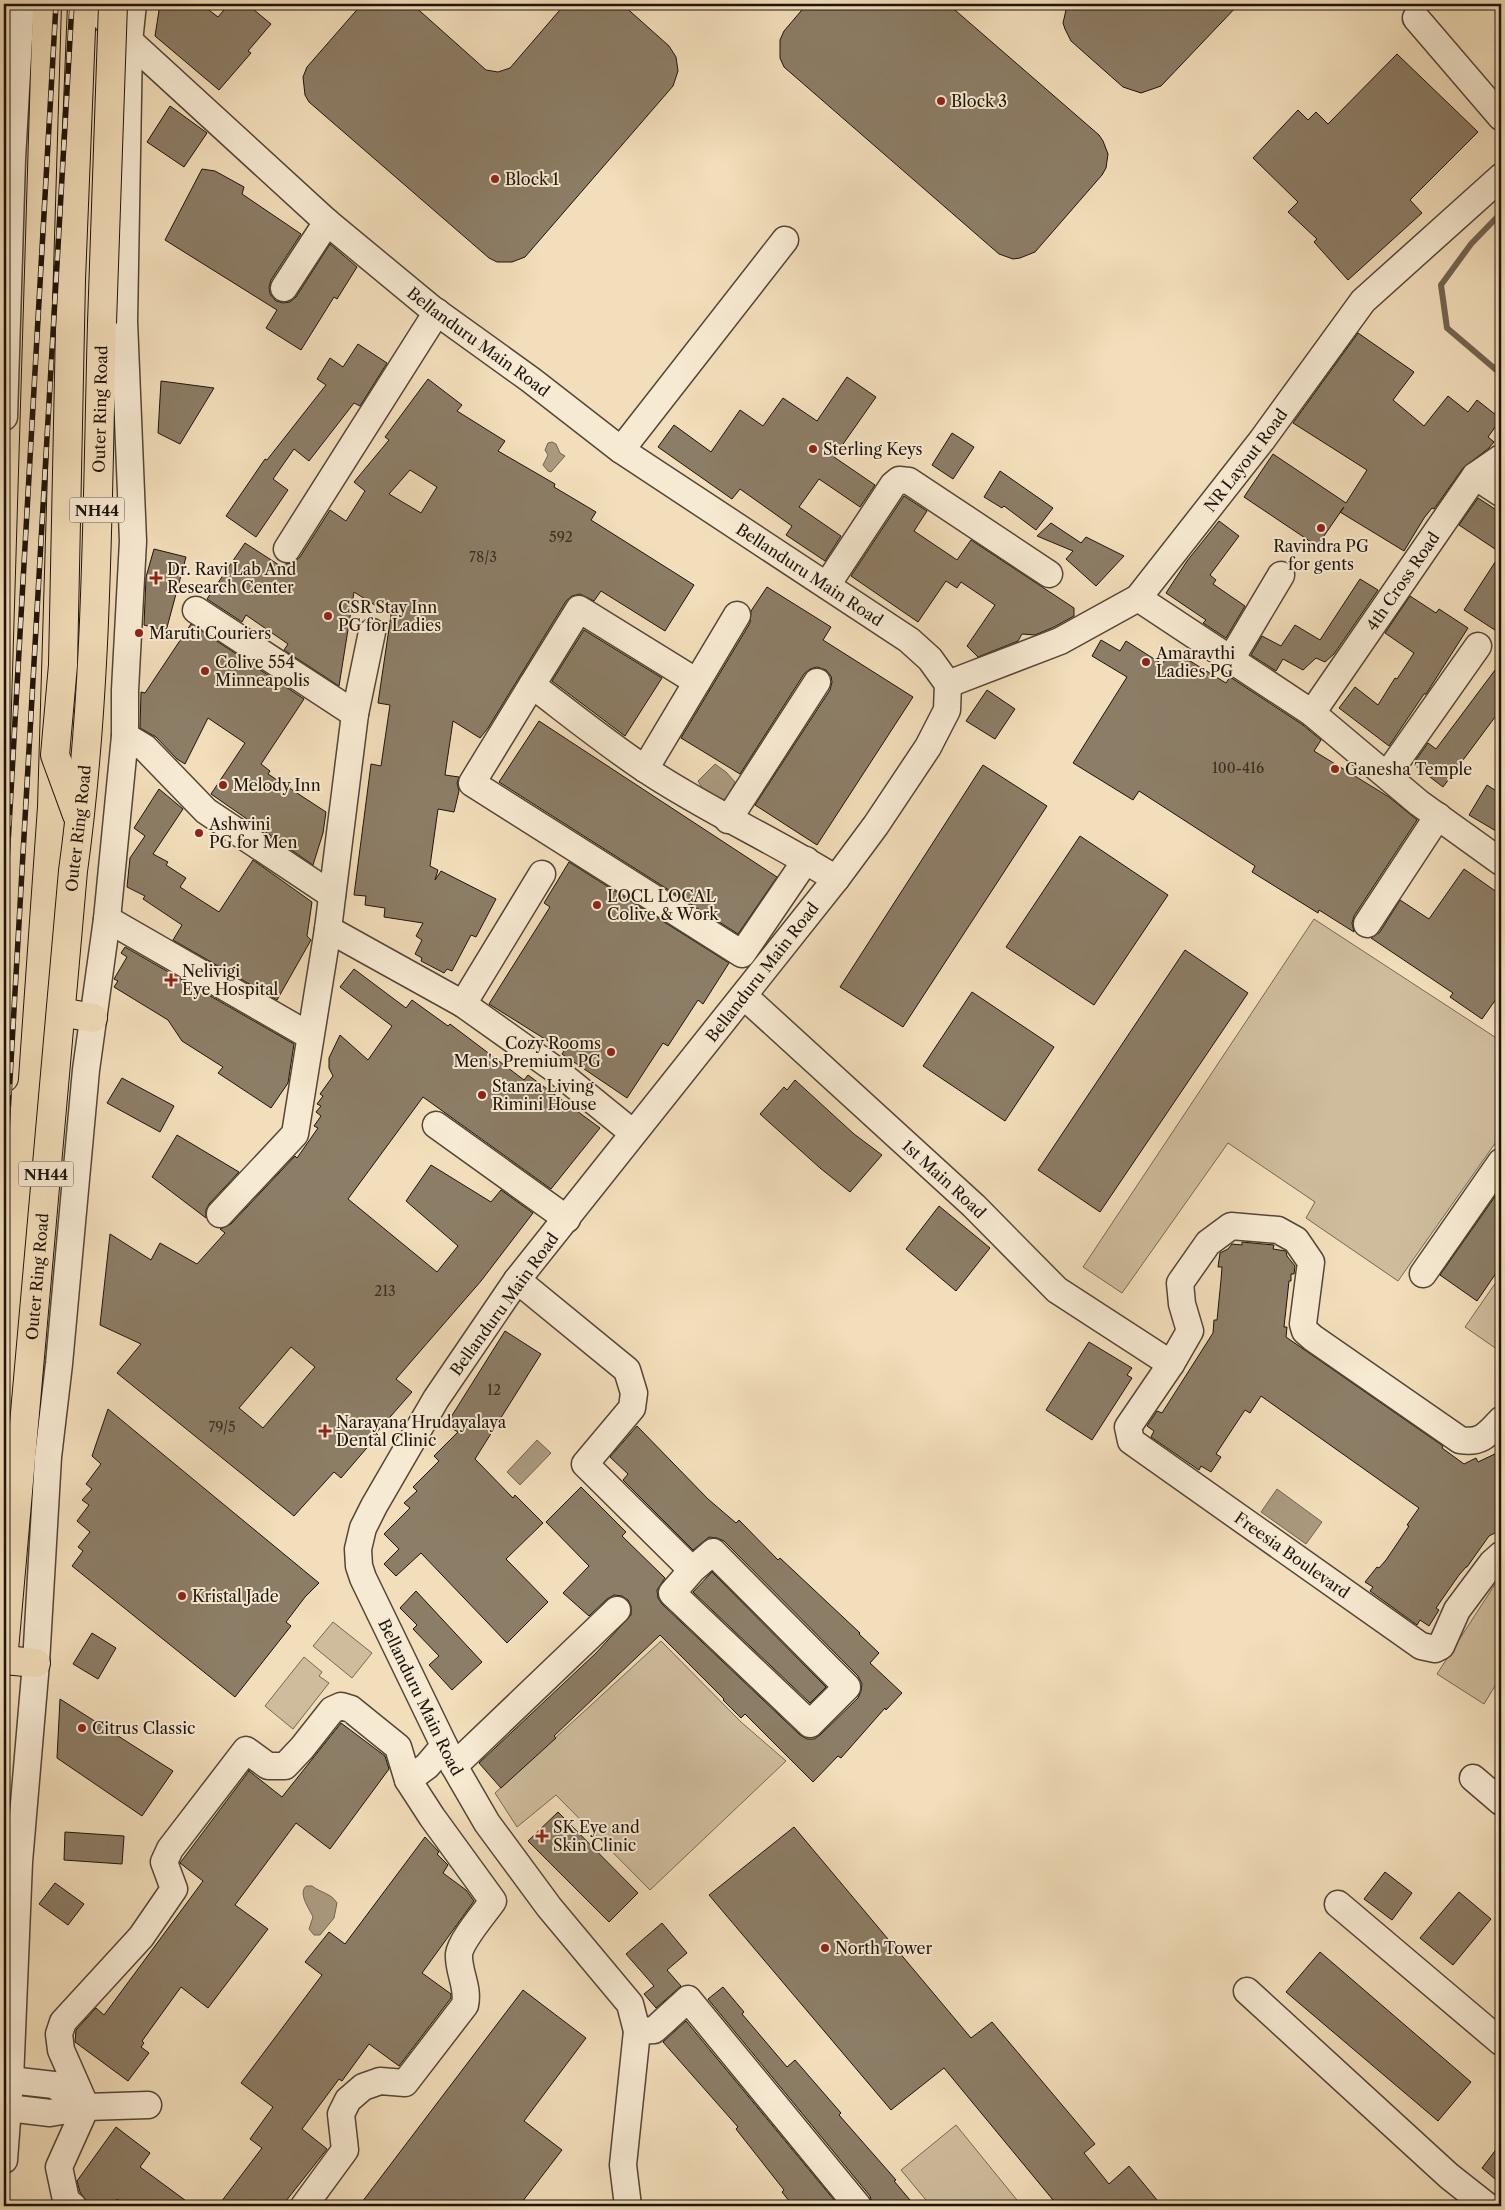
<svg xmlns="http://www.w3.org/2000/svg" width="1505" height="2210" viewBox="0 0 1505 2210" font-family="'Libre Caslon Text',serif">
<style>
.green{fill:#cebc9c;stroke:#766854}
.water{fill:#aa997e;stroke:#726450}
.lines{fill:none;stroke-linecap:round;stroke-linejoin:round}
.stream{stroke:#726450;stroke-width:6}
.building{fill:#8c7d66;stroke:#1e140b;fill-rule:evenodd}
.minor-casing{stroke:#534637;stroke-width:29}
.highway-casing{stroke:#1e140b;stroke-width:30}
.minor{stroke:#f7ead2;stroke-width:26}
.highway{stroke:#f2deba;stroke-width:28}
.rail-casing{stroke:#1e140b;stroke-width:5.5}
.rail{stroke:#f7ead2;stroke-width:4;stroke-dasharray:11;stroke-linecap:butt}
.highway-bridge-casing{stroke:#1e140b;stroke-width:30;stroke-linecap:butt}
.highway-bridge{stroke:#f2deba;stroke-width:28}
.poi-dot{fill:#8f2418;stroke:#f7ead2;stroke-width:2}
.labels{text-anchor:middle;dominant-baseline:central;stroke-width:4;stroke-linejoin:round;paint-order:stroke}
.number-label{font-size:14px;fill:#3a2e22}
.shield{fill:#f7ead2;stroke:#5f5447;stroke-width:1}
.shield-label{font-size:15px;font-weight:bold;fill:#1e140b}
.poi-label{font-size:16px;fill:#1e140b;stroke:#f7ead2;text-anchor:start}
.street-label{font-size:16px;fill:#1e140b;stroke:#f7ead2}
</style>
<rect width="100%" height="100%" fill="#f2deba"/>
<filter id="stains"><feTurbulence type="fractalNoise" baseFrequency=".004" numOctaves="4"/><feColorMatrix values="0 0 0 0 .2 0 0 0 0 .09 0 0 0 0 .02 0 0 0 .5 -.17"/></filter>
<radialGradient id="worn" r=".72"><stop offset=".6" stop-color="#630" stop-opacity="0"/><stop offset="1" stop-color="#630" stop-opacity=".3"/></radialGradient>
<g class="green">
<polygon points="1314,919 1501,1041 1501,1135 1398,1281 1306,1218 1315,1202 1228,1143 1122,1293 1083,1267"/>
<polygon points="1501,1275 1501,1352 1465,1327"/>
<polygon points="1501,1575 1501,1676 1484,1704 1437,1674"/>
<polygon points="333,1622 372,1653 352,1678 313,1646"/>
<polygon points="661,1641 741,1722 786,1761 650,1890 556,1795 517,1827 495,1793"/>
<polygon points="304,1657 322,1672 319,1676 329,1683 293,1729 265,1706"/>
<polygon points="956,2125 1021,2205 1020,2206 931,2206 901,2170"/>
</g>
<g class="water">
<polygon points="552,442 556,444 560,453 565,456 551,472 548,471 543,465 548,455 545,450 548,443"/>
<polygon points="715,764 726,772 735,782 727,798 722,800 705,793 698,781"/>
<polygon points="537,1440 551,1453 520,1485 507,1472"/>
<polygon points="1277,1489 1322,1522 1306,1544 1261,1512"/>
<path d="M306,1886h6c9,7 19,7 25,17l-3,15 -14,17h-6l-5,-6 4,-12c-4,-9 -15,-23 -7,-31z"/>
</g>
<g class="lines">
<polyline class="stream" points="1501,213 1471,244 1441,285 1447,328 1501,374"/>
</g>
<g class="building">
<polygon points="160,4 201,4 218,17 229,4 247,4 271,24 248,51 251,53 219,90 155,36"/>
<polygon points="362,4 412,4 486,70 498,72 510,68 565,4 622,4 669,46 676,57 678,71 673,86 525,257 512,262 497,262 489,258 309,102 305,95 303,77 307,67"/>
<polygon points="807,4 948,4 1099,135 1103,141 1108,154 1106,168 1102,175 1035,252 1020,258 1013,259 999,254 784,67 780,58 780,40 784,31"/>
<polygon points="1070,4 1239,4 1161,86 1141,93 1123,87 1071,41 1065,29 1063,23 1066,10"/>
<polygon points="1397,54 1478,132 1410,200 1422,213 1348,280 1314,242 1317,239 1288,212 1298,202 1253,158 1298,110 1308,120 1316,112 1328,124"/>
<polygon points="170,106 207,133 184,167 147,142"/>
<polygon points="202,169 215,171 244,187 242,194 301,234 271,280 269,287 270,294 276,301 283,303 290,302 296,297 330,244 357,267 337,299 334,297 301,350 266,328 277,310 165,240"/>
<polygon points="1358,333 1414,372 1393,400 1424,426 1448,396 1468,412 1477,400 1501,419 1488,437 1494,442 1489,448 1463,468 1434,509 1432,508 1424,518 1404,551 1340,512 1344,507 1317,546 1244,497 1273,454 1346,503 1367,470 1293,423"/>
<polygon points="358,344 387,363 360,406 354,403 309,461 294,449 273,479 288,490 256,537 226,516 265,459 267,460 326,385 317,379 330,358 343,367"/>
<polygon points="847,377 876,397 834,457 875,485 860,507 819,479 799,507 841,536 825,561 786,535 792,526 740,489 732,499 658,447 674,425 711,452 740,410 763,426 783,398 817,421"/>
<path d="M428,379l34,26 -5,6 48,30 -7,10 57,33 -1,3 42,25 -5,8 103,65 -29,46 -64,-40 -7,10 -14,-7 -8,2 -6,5 -78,127 -8,10 -27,-17 -8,54 14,2 -2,6 2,8 -5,21 -16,-3 -8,57 8,4 -3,10 6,-9 55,28 -20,38 -5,-2 -19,36 -5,-2 -3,4 -23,-12 1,-3 -7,-4 7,-14 -6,-4 7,-13 -39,-6 1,-9 -20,-3 1,-9 -12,-1 17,-131 10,2 9,-61 -12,-2 13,-88 -37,-23 -15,94 -55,-36 4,-6 -42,-29 -4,7 -35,-23 38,-56 37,24 3,-3 9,-2 6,-5 30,-47 16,11 19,-30 -11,-9 35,-42 -4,-3zM410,470l27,17 -16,26 -32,-19z"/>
<polygon points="161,381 214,388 180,444 158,433"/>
<polygon points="952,433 974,447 953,479 932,465"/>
<polygon points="1000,471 1053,508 1036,530 1004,506 1002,508 984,497"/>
<polygon points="904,496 927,511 914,531 957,560 971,540 1074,608 1074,616 1054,627 1035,635 1022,634 1018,641 978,657 967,646 995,605 961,582 957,588 946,581 918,622 851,576"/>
<polygon points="1478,498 1501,513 1501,553 1459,525"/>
<polygon points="1219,521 1239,536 1210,575 1216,580 1213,584 1245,606 1226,638 1203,623 1206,620 1166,593 1187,561"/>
<polygon points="1051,523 1081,543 1086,537 1124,556 1096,586 1066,559 1073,551 1037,536"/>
<polygon points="154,549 186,557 166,631 144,625 146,577"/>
<polygon points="1501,553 1501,634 1464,610"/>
<polygon points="1360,579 1378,590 1334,654 1325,662 1316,658 1303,670 1283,659 1276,671 1251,655 1262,636 1281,646 1295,625 1320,640"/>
<polygon points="767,587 831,627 823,640 913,697 817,845 755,805 830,690 832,682 831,676 826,670 817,667 810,669 804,674 740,774 681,738 750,623 751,611"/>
<polygon points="1410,596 1436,613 1439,609 1468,628 1426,694 1424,694 1389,746 1339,708 1355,687 1378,705 1395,678 1397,679 1414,653 1385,633"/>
<polygon points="191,624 304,699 261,764 270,771 268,774 326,812 323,833 313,865 211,794 245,743 208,718 185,764 177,759 156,737 140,728 141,692 145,693"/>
<polygon points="584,630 662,678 625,736 552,681"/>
<polygon points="1101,640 1120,651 1126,641 1162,664 1172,650 1226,683 1230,677 1303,725 1321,740 1314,751 1389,797 1417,820 1354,916 1352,923 1354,932 1319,910 1318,913 1252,872 1255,866 1139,791 1133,800 1073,763 1127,677 1092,656"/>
<polygon points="1501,662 1501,709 1443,787 1413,764 1428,743 1436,749"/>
<polygon points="987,690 1015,709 995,739 966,721"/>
<polygon points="539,721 777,877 738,934 499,782"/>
<polygon points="983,765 1047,806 903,1027 840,987"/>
<polygon points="1487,785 1501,794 1501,834 1469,815"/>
<polygon points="159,789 183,809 153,854 168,862 166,865 186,878 180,887 219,912 253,860 312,902 307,936 311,940 277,1000 173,940 182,925 143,899 145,896 127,887 130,858 145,836 134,828"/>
<polygon points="1080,836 1168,895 1094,1005 1006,947"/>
<polygon points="569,862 729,963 703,1004 698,1000 668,1046 663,1043 627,1098 562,1054 564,1051 489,1004 550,907 544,903"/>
<polygon points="1464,869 1501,895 1501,992 1482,1019 1450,997 1453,993 1371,938 1380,932 1400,900 1429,919"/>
<polygon points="125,947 294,1044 288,1083 271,1108 218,1073 223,1067 182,1041 168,1020 114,987 118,981 114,979 127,957 121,953"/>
<polygon points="1185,950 1248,993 1100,1212 1038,1170"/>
<path d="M354,969l52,39 6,-8 36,26 2,-2 74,56 4,-5 72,53 -49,61 -128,-92 -75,102 89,73 21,-26 -52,-45 25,-36 60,37 10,-12 32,23 -52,68 -85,98 16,13 -36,41 2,2 -37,43 -7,-6 -40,44 -177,-143 24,-29 -41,-19 10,-91 41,26 9,-17 37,21 28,-31 -5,-4 11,-5 64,-68 2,2 21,-30 -4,-2 7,-10 -5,-4 5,-6 -4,-2 6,-8 -3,-2 13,-18 -4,-8v-10l11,-23 28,25 24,-34 -52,-39zM291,1347l24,20 -52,61 -24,-20z"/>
<polygon points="972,992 1054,1047 1005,1121 923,1066"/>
<polygon points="122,1078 174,1106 160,1132 107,1103"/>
<polygon points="795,1080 854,1134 882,1155 850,1192 820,1168 760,1114 784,1087 787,1090"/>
<polygon points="177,1135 239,1172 209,1204 206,1210 206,1218 152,1177"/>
<polygon points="1501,1188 1501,1266 1477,1301 1440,1275"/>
<polygon points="939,1206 990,1248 956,1291 906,1249"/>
<polygon points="1242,1242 1274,1245 1273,1249 1286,1251 1287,1256 1295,1266 1294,1274 1291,1274 1291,1281 1289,1281 1284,1327 1287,1327 1286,1337 1443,1446 1442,1448 1464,1464 1476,1458 1478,1462 1501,1451 1501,1530 1489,1536 1467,1567 1466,1567 1459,1575 1436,1608 1439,1610 1429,1626 1420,1620 1417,1625 1370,1591 1373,1587 1365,1582 1377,1567 1379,1568 1386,1560 1409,1526 1407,1525 1419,1508 1261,1396 1250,1413 1245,1410 1216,1454 1221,1457 1211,1472 1201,1466 1199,1470 1151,1437 1154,1431 1147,1426 1157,1411 1162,1413 1213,1333 1214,1320 1217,1320 1221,1280 1222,1267 1218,1267 1220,1253 1228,1249 1232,1244 1242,1245"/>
<polygon points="505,1331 541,1354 475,1459 513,1498 515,1495 543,1523 506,1559 548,1602 507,1643 421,1553 396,1576 384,1564 399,1549 384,1534 410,1508 404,1503 417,1491 413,1487 439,1461 434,1456 458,1432 446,1425"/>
<polygon points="1089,1342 1132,1368 1127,1375 1132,1378 1092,1440 1046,1410"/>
<polygon points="108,1409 319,1583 305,1597 286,1622 291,1626 235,1697 72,1566 83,1551 78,1547 90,1532 77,1521 89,1505 82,1500 92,1489 86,1484 101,1464 92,1456"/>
<polygon points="637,1426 708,1499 736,1523 739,1520 778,1560 780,1558 860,1633 859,1634 879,1653 870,1663 902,1693 886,1710 885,1708 841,1758 838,1756 813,1782 745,1714 741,1718 723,1700 724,1699 660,1635 554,1736 556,1738 501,1788 479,1763 596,1653 631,1615 631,1606 628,1600 622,1596 614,1595 607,1599 589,1616 563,1593 589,1566 546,1522 581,1487 626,1532 622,1536 665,1578 657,1590 658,1598 662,1604 800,1735 807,1739 814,1739 820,1735 858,1698 861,1691 862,1684 858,1676 724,1541 717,1538 709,1537 693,1550 623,1480 628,1474 610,1457"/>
<polygon points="712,1572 826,1687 810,1703 693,1592"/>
<polygon points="416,1591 482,1662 452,1690 429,1665 439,1656 413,1629 417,1625 400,1608"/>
<polygon points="92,1633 116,1648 98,1679 73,1664"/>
<polygon points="60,1699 173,1771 142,1816 57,1758"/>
<polygon points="341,1723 385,1756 389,1769 330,1849 296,1823 235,1905 268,1929 208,2008 181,1987 142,2041 144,2043 141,2047 149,2053 128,2081 75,2042 76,2030 96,2008 104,2015 203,1881 180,1863 249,1771 282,1797"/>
<polygon points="558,1812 638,1893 609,1922 528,1841"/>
<polygon points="794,1827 971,2038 992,2022 1095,2144 1084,2153 1109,2184 1129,2166 1162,2206 1058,2206 944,2068 891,2110 709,1895"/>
<polygon points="65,1832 124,1836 122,1864 64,1860"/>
<polygon points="425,1837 439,1852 437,1854 448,1865 443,1873 466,1890 474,1901 422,1973 451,1994 451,1998 399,2066 369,2044 342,2081 339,2079 302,2129 327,2149 282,2206 218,2206 262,2148 250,2139 273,2107 241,2083 322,1975 305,1962 329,1932 345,1944"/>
<polygon points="1385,1872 1412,1893 1392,1920 1364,1899"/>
<polygon points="55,1883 84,1904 68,1925 39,1904"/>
<polygon points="1459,1892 1491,1919 1453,1965 1420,1938"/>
<polygon points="662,1923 687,1953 667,1970 681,1986 656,2008 644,1994 654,1986 626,1954"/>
<polygon points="1320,1952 1471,2082 1438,2121 1286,1992"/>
<polygon points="723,1987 744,2012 742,2014 787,2067 795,2060 841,2113 839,2115 896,2180 894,2181 915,2206 873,2206 870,2196 708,1999"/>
<polygon points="523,1990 586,2038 524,2121 562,2150 519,2206 359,2206"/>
<polygon points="686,2021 839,2206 793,2206 782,2192 784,2190 736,2129 738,2127 663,2042"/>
<polygon points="116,2127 150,2153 140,2167 193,2206 127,2206 117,2199 112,2206 93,2206 87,2202 80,2192 77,2181"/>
<polygon points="1501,2143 1501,2184 1482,2168"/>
</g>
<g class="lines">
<defs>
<g id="minor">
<path id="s1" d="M89,4l238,218 104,86 100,72 90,70 288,190 21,19 18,25 -1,26 -19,37 -52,78 -40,54 -319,401 -81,119 -62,107 -11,22 -5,21 1,17 4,12 91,188 33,57 62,84 81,97 7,27 -14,134 5,41"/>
<polyline points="1416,18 1501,117"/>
<polyline points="284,288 327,222"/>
<polyline points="4,417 12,159 21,4"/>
<polyline points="621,450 785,240"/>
<polyline points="1475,476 1501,493"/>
<polyline points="287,549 437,312"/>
<polyline points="827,585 893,485 899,480 909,481 1049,574"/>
<polyline points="1138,598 1312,713 1419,803 1501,862"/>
<polyline points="196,610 355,714"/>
<polyline points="1231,659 1281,575"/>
<path d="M697,682l-118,-73 -47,76c37,28 74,58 113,84 61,41 129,71 191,110"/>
<path id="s2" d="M948,684l112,-43 78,-43 124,-158 101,-139 138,-124"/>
<polyline points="532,685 472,783 742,954 806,860"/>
<path id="s3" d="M1312,713l163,-237 26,-18"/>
<polyline points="125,736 145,748 206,811 332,895"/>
<polyline points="645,769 737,615"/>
<polyline points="1387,775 1478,646"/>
<polyline points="728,820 817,682"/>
<polyline points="107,919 310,1036"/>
<polyline points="1367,924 1438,816"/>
<polyline points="328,929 463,1004 553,1068 633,1133"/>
<path id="s4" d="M744,996l230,210 83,84 114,74"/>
<polyline points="463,1004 542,874"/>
<polyline points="436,1125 567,1219"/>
<polyline points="220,1214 295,1134 328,929 355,714 372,632"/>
<polyline points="1423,1274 1501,1162"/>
<polyline points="517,1280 627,1370 634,1393 632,1408 585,1464 692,1570 672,1593 810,1724 847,1687 713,1552 692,1570"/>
<path id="s5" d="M1501,1420c-13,14 -20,24 -41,20l-147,-102 -8,-7 -2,-7 8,-62 -15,-22 -18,-10 -47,-4 -23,17 -28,40 2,21 8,27 -19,33 -43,63 3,14 290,205 14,3 6,-3 16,-36 35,-47 9,-8"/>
<polyline points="454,1766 617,1610"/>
<polyline points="1473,1778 1501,1802"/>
<polyline points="408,1780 427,1766 444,1746"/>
<polyline points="1338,1904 1501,2042"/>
<polyline points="1247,1991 1449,2176 1487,2206"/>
<polyline points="637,2031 654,2030 688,1999 858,2206"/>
<polyline points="10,2080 54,2085 85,2107"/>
<polyline points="8,2108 50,2113 86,2107 148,2105"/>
<polyline points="4,2160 10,2080 19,1862 36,1663 48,1457 59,1364 86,1070 107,919 125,736 125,690 133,541 124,321 129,42 133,4"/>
<path d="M73,2206l-7,-6 -7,-33 27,-60 -25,-57 -2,-16 4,-12 78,-85 33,-48 -10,-27 6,-13 76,-99 22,16h17l17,-18 30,-38 9,-4 10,3 47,38 10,33 24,37 61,84c-9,13 -32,39 -34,53 -1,18 10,33 6,51l-60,78 -25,-2 -17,6 -15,13 -7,14 4,36 -41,56"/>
</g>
<g id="highway">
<polyline points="77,815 55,755 63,665 71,280 82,4"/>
<polyline points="61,1012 93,1018"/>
<polyline points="4,1078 23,806 47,4"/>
<path id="s6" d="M4,1650l69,-779c25,-181 24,-366 29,-548"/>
<polyline points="4,1660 36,1663"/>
</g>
</defs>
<use href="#minor" class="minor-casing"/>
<use href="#highway" class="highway-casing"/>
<use href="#minor" class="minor"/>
<use href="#highway" class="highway"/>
<defs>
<g id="rail">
<polyline points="4,914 56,4"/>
<polyline points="4,1183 72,4"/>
</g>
</defs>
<use href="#rail" class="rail-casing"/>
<use href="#rail" class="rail"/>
<defs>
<polyline id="highway-bridge" points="102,323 113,4"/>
</defs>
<use href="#highway-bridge" class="highway-bridge-casing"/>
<use href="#highway-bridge" class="highway-bridge"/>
</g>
<g class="poi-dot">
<circle cx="941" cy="101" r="5"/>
<circle cx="495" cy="179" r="5"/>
<circle cx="813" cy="449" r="5"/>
<circle cx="1321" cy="528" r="5"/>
<path d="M153.5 570.5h5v5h5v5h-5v5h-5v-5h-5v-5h5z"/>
<circle cx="328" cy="616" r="5"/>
<circle cx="139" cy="633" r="5"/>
<circle cx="1146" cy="662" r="5"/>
<circle cx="205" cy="671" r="5"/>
<circle cx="1335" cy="769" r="5"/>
<circle cx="223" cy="785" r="5"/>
<circle cx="199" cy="833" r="5"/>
<circle cx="597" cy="905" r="5"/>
<path d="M168.5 972.5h5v5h5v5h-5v5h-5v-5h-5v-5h5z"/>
<circle cx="611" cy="1052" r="5"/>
<circle cx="482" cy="1095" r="5"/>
<path d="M322.5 1423.5h5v5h5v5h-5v5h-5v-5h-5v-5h5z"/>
<circle cx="182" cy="1596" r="5"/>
<circle cx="82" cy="1728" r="5"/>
<path d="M539.5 1828.5h5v5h5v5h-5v5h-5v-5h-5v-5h5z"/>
<circle cx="825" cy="1948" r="5"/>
</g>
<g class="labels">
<g class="number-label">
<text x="561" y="537">592</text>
<text x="483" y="557">78/3</text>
<text x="1238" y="768">100-416</text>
<text x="385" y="1291">213</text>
<text x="494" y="1390">12</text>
<text x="222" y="1427">79/5</text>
</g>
<g class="shield">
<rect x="69.5" y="497.5" width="55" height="25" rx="4"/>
<rect x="18.5" y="1161.5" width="55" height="25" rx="4"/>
</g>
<g class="shield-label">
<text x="97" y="510">NH44</text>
<text x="46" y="1174">NH44</text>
</g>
<g class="poi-label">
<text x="951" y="101">Block 3</text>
<text x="505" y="179">Block 1</text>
<text x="823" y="449">Sterling Keys</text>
<text x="1321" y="546" text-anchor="middle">Ravindra PG<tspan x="1321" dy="18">for gents</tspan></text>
<text x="167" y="569">Dr. Ravi Lab And<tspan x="167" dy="18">Research Center</tspan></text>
<text x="338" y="607">CSR Stay Inn<tspan x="338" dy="18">PG for Ladies</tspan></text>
<text x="149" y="633">Maruti Couriers</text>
<text x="1156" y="653">Amaravthi<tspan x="1156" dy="18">Ladies PG</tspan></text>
<text x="215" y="662">Colive 554<tspan x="215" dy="18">Minneapolis</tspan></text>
<text x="1345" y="769">Ganesha Temple</text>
<text x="233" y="785">Melody Inn</text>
<text x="209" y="824">Ashwini<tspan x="209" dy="18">PG for Men</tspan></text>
<text x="607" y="896">LOCL LOCAL<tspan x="607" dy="18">Colive &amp; Work</tspan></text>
<text x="182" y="971">Nelivigi<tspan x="182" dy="18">Eye Hospital</tspan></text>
<text x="601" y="1043" text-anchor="end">Cozy Rooms<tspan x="601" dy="18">Men's Premium PG</tspan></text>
<text x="492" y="1086">Stanza Living<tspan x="492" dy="18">Rimini House</tspan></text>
<text x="336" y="1422">Narayana Hrudayalaya<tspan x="336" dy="18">Dental Clinic</tspan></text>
<text x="192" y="1596">Kristal Jade</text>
<text x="92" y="1728">Citrus Classic</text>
<text x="553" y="1827">SK Eye and<tspan x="553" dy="18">Skin Clinic</tspan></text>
<text x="835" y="1948">North Tower</text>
</g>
<g class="street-label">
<text stroke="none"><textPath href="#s1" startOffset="516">Bellanduru Main Road</textPath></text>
<text stroke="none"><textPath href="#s6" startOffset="1245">Outer Ring Road</textPath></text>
<text stroke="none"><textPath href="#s2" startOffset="384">NR Layout Road</textPath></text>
<text stroke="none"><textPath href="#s1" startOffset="921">Bellanduru Main Road</textPath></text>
<text stroke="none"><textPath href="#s3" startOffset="160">4th Cross Road</textPath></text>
<text stroke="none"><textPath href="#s6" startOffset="825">Outer Ring Road</textPath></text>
<text transform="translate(762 972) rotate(-52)">Bellanduru Main Road</text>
<text stroke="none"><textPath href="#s4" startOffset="271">1st Main Road</textPath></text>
<text stroke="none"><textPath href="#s6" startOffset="375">Outer Ring Road</textPath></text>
<text transform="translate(504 1304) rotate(-54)">Bellanduru Main Road</text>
<text stroke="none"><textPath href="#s5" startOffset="855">Freesia Boulevard</textPath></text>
<text stroke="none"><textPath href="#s1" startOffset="2316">Bellanduru Main Road</textPath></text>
</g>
</g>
<rect width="1505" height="2210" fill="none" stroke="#f2deba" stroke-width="20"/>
<rect x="5" y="5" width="1495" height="2200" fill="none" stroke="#1e140b" stroke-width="2.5"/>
<rect x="10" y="10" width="1485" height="2190" fill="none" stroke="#1e140b"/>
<rect width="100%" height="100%" filter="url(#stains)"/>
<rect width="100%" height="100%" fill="url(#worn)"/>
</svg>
